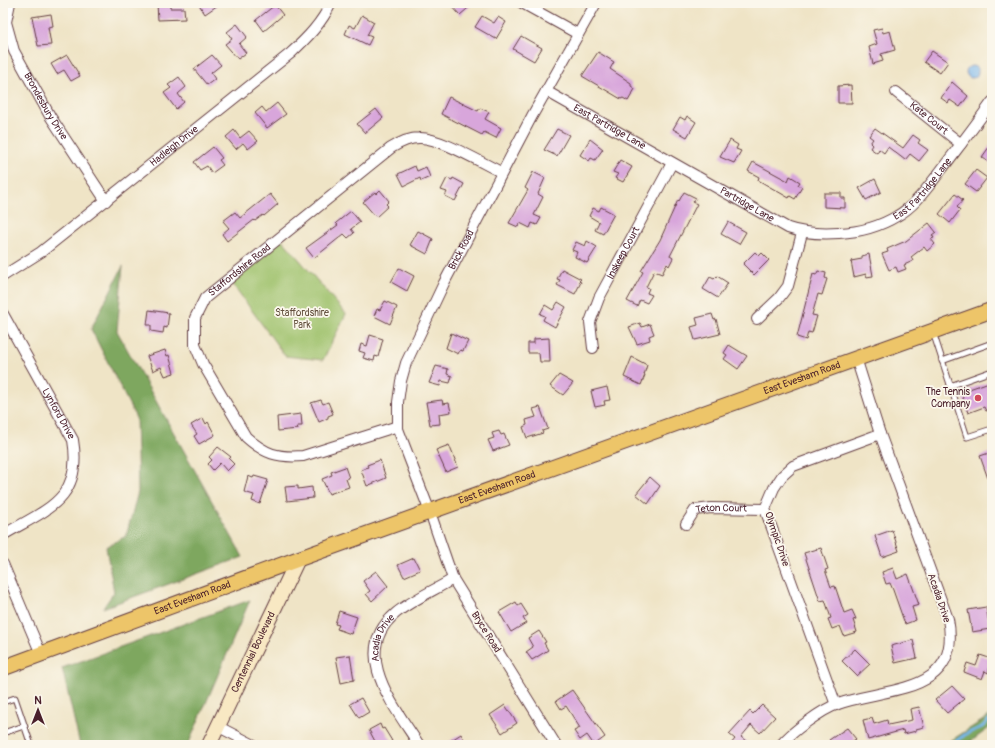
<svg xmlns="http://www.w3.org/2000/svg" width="995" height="748" viewBox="0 0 995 748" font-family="Pangolin,sans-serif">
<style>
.green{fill:#9ec16b;stroke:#74704b}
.forest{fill:#7ea75f;stroke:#646345}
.water{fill:#79b6eb;stroke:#626a8b}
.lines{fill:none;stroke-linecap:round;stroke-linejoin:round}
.stream{stroke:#79b6eb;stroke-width:3}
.building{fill:#d8a6db}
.service-casing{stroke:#633d42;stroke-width:7}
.minor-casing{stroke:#633d42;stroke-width:12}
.secondary-casing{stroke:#633d42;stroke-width:16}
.primary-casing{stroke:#633d42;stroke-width:17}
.service{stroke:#fff;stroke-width:5}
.minor{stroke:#fff;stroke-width:10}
.secondary{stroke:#f8e8c3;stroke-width:14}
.primary{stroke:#edc569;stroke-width:15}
.poi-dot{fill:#d1495b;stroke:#fbf7ec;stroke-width:1.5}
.labels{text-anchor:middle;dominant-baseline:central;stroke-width:3.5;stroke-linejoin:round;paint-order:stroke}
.street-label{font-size:10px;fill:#4a1f2b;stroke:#fbf7ec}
.park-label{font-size:10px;fill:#63503e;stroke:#fbf7ec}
.poi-label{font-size:10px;fill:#4a1f2b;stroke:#fbf7ec;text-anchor:end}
</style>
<rect width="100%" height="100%" fill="#fbf7ec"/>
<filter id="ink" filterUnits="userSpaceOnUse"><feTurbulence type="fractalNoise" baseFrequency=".025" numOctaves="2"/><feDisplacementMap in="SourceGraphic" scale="8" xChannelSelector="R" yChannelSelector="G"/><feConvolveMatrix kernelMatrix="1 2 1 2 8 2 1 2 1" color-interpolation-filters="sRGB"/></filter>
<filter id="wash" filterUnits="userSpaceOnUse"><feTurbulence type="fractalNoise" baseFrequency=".012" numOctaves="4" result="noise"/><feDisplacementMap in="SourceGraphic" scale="16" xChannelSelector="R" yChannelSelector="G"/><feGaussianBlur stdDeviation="0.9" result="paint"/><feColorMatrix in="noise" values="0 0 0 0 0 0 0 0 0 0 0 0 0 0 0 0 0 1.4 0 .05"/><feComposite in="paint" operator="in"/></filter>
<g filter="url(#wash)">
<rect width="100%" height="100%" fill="#efe4c6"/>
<polygon class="green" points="280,237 346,314 323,360 285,356 229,279"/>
<g class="forest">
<polygon points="123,266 117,331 243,557 103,608 114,592 106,547 126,536 138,492 136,418 91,329"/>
<polygon points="250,600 188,745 80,745 62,668"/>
<polygon points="992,713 992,726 966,745 944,745 988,717"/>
</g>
<circle class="water" cx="972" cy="72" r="6"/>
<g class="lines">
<polyline class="stream" points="951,745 966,734 982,727 992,717"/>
</g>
<g id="blocks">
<g class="building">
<polygon points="157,3 169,3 170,8 184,8 185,19 158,20"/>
<polygon points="198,3 221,3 205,14"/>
<polygon points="449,3 474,3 460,15"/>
<polygon points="275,5 283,15 264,31 256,20"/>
<polygon points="51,14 53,26 48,27 51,45 38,46 32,17"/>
<polygon points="362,15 374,22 367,35 372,37 368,45 345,34 349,25 355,28"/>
<polygon points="482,16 494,23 498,17 506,22 496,39 475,27"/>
<polygon points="237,24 247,37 239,44 246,53 238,59 225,44 232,39 227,32"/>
<polygon points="882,28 883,33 890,31 895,50 881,54 883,61 873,64 869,47 877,44 873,30"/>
<polygon points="521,36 542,48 534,61 513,49"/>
<polygon points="932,51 948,62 940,73 924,62"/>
<polygon points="598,52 614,62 610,69 631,83 631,86 635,89 628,101 623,98 621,99 582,76"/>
<polygon points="67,55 80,76 71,81 64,70 57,74 51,64"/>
<polygon points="212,55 221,65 211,73 215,79 207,85 194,69"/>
<polygon points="179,77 186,87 178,94 184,102 176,109 164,93 171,88 168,85"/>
<polygon points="952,82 968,96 960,107 950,100 948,103 941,98"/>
<polygon points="851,85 852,103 838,103 838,86"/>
<polygon points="449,97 478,111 480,108 489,112 485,119 501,128 496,138 484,132 482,135 441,114"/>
<polygon points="277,103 286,114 267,128 255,113 262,107 266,112"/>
<polygon points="376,109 383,118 365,133 357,124"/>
<polygon points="687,116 696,122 687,137 673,129 680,117 685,120"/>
<polygon points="875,128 903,148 913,135 920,140 918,143 928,150 919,161 910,154 905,160 888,147 884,153 879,149 877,153 870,148 872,145 870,143 873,139 869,136"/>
<polygon points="557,129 569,135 557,156 544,150"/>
<polygon points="234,130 240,138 249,131 258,141 248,149 243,143 236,149 226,137"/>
<polygon points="590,139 603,149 595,160 591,158 589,161 580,155"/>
<polygon points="730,140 738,145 736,149 741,151 734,163 720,157"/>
<polygon points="992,143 992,165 982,157"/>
<polygon points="213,147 222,158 219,160 223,165 212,173 207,166 200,170 194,162"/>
<polygon points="620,160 632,167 623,182 615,178 618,174 613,172"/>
<polygon points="753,162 788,181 790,176 800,182 798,185 802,187 795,199 790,196 789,198 758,180 759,177 748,171"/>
<polygon points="415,166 417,171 426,167 430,177 421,181 420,178 404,186 398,174"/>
<polygon points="976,170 987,178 976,192 965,184"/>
<polygon points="533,172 545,178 538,194 543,197 534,215 541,218 537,225 532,223 530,228 520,223 518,227 509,223 528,190 525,188"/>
<polygon points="447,178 452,180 453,178 464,184 455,201 445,196 447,192 441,190"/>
<polygon points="875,179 881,192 866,200 859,188"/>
<polygon points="380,190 389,201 386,204 388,206 376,217 363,202 375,192 376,194"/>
<polygon points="684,192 696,198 693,202 697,204 670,256 673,258 669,266 667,264 662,274 654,271 646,287 649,288 647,293 652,295 647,303 640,300 637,306 627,301 643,272 641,271 660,240 678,200 679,201"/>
<polygon points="824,193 841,193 841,198 845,198 845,208 824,207"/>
<polygon points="270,194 278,204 264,216 263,215 255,221 254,220 227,241 222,234 229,228 223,221 235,212 240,218"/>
<polygon points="955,194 963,200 957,207 960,210 950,223 939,214"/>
<polygon points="601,207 614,214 603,234 595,230 599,222 589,216 593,208 599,211"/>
<polygon points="351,211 360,222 351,229 354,233 348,238 344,234 314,258 306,248 338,225 336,223"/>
<polygon points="728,222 746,232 739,244 721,234"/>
<polygon points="929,223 936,232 932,235 934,238 931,239 935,244 927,251 924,247 911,257 913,261 904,265 906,269 898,272 896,267 889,270 882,254 888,252 887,249 906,241"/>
<polygon points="418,231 433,239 427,254 410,245"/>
<polygon points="587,241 597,247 587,263 575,257 577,252 572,250 576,242 585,246"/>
<polygon points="755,252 759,256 762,253 769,260 754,275 743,264"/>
<polygon points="869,254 873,276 866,277 866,274 854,277 851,261 862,259 862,256"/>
<polygon points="399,268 414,276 407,291 391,282"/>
<polygon points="562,269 581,279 579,281 581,282 575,294 557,285 560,280 557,279"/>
<polygon points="818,271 826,273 825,278 827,279 822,295 818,294 812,315 817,316 812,333 808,332 806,340 797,337 813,274 816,275"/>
<polygon points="717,276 728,283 718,298 703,289 710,277 714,279"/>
<polygon points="385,301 397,307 390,324 374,316 377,309 380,310"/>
<polygon points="558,302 566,307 555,327 543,320 545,316 540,314 545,305 553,310"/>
<polygon points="149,310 169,313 167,328 164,327 163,333 151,331 151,325 147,325"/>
<polygon points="712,314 714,320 716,319 720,334 695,340 691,327 698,325 696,318"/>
<polygon points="640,323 642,327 650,324 654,334 649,336 650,340 637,344 629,327"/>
<polygon points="451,333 468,341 463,351 460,350 458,354 446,348"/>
<polygon points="370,335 383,339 378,357 375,356 374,361 363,358 365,353 359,351 361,344 367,346"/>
<polygon points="549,338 550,362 540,362 539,353 528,353 528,343 534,343 534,339"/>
<polygon points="729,345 747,356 738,369 724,359 727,355 724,353"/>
<polygon points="165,350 167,356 169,355 174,373 165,376 161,367 153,371 147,356"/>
<polygon points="632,357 647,365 644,375 645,375 641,385 624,377"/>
<polygon points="436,366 448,369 447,374 452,376 450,383 441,381 440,386 429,383"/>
<polygon points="559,375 573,383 563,395 550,386"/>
<polygon points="992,381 992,409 986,411 984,407 968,413 961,392"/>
<polygon points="607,387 610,400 604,401 605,405 595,407 591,391"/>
<polygon points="321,400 323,404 328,402 333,414 328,416 328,418 319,422 311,403"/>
<polygon points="442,400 443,404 449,403 451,412 439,414 440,424 430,425 426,402"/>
<polygon points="540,407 548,429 542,431 543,433 527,438 523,427 527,425 526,420 536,417 533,409"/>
<polygon points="301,414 302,426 297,426 298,429 278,431 277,417"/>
<polygon points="203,418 206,424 208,422 215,435 199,444 194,436 197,434 191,425"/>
<polygon points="499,431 501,435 504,434 509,445 493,451 488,440 494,438 492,433"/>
<polygon points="449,445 458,467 446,472 436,450"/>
<polygon points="218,447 231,457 229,459 234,464 227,471 220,463 213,470 208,464 212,460 209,457"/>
<polygon points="992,452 992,486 991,487 980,456"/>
<polygon points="380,460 386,478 367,486 361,470 368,467 367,465"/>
<polygon points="345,467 349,478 346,479 349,487 329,494 322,479 332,475 331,472"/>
<polygon points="248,476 253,478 254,476 268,480 260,504 252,501 254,495 244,492"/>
<polygon points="650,477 660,486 648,504 636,494"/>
<polygon points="298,486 298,489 312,487 313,498 287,501 285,487"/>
<polygon points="892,530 899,551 882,557 875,536"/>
<polygon points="821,548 828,569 825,570 831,587 835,586 844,613 852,610 856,619 853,620 857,632 844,636 840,626 832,629 828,619 831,618 825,600 820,601 804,553"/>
<polygon points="414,558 420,570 404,577 398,565"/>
<polygon points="893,568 897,579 908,574 919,605 912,607 916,620 905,624 893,590 890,583 886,584 882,572"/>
<polygon points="376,571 388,586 372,601 366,594 370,591 363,581"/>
<polygon points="516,602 518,606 521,604 528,615 523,618 526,623 511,632 499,612"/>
<polygon points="986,607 990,629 972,632 968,610"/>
<polygon points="339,611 357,617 351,634 337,629 339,625 335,624"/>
<polygon points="539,631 546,642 544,643 548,650 532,660 526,652 533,647 528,638"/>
<polygon points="913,640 917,658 895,663 891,646"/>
<polygon points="855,649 870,664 857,676 842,661"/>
<polygon points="350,655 354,680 341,683 336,657"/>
<polygon points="980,655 992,659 988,673 985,671 982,679 964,672 967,663 976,666"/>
<polygon points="952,686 964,699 947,713 935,700"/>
<polygon points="572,690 605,737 594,745 587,735 580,740 574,731 580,728 566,706 561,709 556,701"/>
<polygon points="361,698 369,712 359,718 350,704"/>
<polygon points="505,705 517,723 502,733 490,715"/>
<polygon points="762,705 775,717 760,733 751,725 741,737 751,745 730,745 735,739 729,734 750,711 753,714"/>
<polygon points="919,707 924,727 916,729 916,731 904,734 903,730 868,740 863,720 872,718 874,724 887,720 888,725 912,720 910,709"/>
<polygon points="380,724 382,729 384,728 392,741 386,745 377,745 369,730"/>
<polygon points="847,728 856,739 847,745 833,745 829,740"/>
<polygon points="461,734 467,745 444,745"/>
</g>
</g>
</g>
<g filter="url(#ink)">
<use href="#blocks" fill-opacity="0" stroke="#633d42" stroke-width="1"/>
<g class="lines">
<defs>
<g id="service">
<polyline points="933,332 967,437 992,429"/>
<polyline points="942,361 992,343"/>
<polyline points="950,386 992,371"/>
<polyline points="3,702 15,698 31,745"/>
<polyline points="3,733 24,726"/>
</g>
<g id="minor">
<path id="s1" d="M10,3l-4,19 8,29 36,65 56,85"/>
<polyline points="522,3 578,34"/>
<path id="s2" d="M546,91l242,137c17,6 34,6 51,5 21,-1 40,-6 58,-17 18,-10 30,-28 42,-43 18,-24 36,-47 53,-71"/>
<path id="s3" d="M896,92l65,52"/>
<path id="s4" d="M3,276l38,-24 250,-199c16,-15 31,-30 40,-50"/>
<path id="s5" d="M3,314l70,126c10,59 -26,69 -70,95"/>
<polyline points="757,319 779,298 788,286 802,233"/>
<path id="s6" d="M593,348l-3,-26 9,-24 73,-135"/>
<path id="s7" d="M398,426l-95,30c-26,2 -38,-2 -57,-19l-43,-73 -8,-19v-27l10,-20 186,-150c8,-5 18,-10 28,-10 20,-1 63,25 82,34"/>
<path id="s8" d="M686,524l9,-14 16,-2 54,1"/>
<polyline points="3,564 41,654"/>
<polyline points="836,705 765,509 774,488 782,476 793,466 880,434"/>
<polyline points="217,726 254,745"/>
<path id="s9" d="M419,745c-23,-37 -71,-92 -23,-132 16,-13 39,-23 57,-34"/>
<path id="s10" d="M556,745l-103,-166 -23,-67 -32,-83v-27l3,-21 5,-18 38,-80 88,-167 64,-113"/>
<path d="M781,745c10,-13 42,-36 57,-41 48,-17 125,-9 110,-85l-68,-185 -24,-76"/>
</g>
<g id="secondary">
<path id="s11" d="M209,745l89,-186"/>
</g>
<g id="primary">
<path id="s12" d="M3,668l295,-109 694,-249"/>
</g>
</defs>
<use href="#service" class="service-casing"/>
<use href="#minor" class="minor-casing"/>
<use href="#secondary" class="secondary-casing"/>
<use href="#primary" class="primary-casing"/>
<use href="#service" class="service"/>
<use href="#minor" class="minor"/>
<use href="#secondary" class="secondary"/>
<use href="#primary" class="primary"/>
</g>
</g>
<circle class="poi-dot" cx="978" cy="398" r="4"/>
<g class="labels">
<g class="street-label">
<text stroke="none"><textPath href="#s1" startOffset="113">Brondesbury Drive</textPath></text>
<text stroke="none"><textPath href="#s3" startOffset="42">Kate Court</textPath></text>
<text stroke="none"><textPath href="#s2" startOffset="73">East Partridge Lane</textPath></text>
<text stroke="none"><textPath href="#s4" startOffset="215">Hadleigh Drive</textPath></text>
<text stroke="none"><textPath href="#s2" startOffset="428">East Partridge Lane</textPath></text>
<text stroke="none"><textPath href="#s2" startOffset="231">Partridge Lane</textPath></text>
<text stroke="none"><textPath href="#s10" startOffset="548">Brick Road</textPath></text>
<text stroke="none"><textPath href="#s6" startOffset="103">Inskeep Court</textPath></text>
<text stroke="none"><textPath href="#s7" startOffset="361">Staffordshire Road</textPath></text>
<text stroke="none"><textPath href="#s12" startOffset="850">East Evesham Road</textPath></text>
<text stroke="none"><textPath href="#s5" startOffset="114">Lynford Drive</textPath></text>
<text stroke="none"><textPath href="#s12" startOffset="526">East Evesham Road</textPath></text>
<text stroke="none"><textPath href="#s8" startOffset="43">Teton Court</textPath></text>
<text transform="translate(777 539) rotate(71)">Olympic Drive</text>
<text stroke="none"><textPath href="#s12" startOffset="202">East Evesham Road</textPath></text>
<text transform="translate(939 598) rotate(71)">Acadia Drive</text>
<text transform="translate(486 632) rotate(58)">Bryce Road</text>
<text stroke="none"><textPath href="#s9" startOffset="120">Acadia Drive</textPath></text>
<text stroke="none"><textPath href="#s11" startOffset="103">Centennial Boulevard</textPath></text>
</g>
<g class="park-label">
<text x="302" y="313">Staffordshire<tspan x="302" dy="12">Park</tspan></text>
</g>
<g class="poi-label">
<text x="970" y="392">The Tennis<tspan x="970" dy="12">Company</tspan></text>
</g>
</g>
<rect width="995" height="748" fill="none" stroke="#fbf7ec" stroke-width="16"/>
<g transform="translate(38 710)" stroke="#fbf7ec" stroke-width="3" paint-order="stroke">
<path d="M0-3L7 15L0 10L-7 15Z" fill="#4a1f2b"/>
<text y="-6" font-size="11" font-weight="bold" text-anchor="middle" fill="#4a1f2b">N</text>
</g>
</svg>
